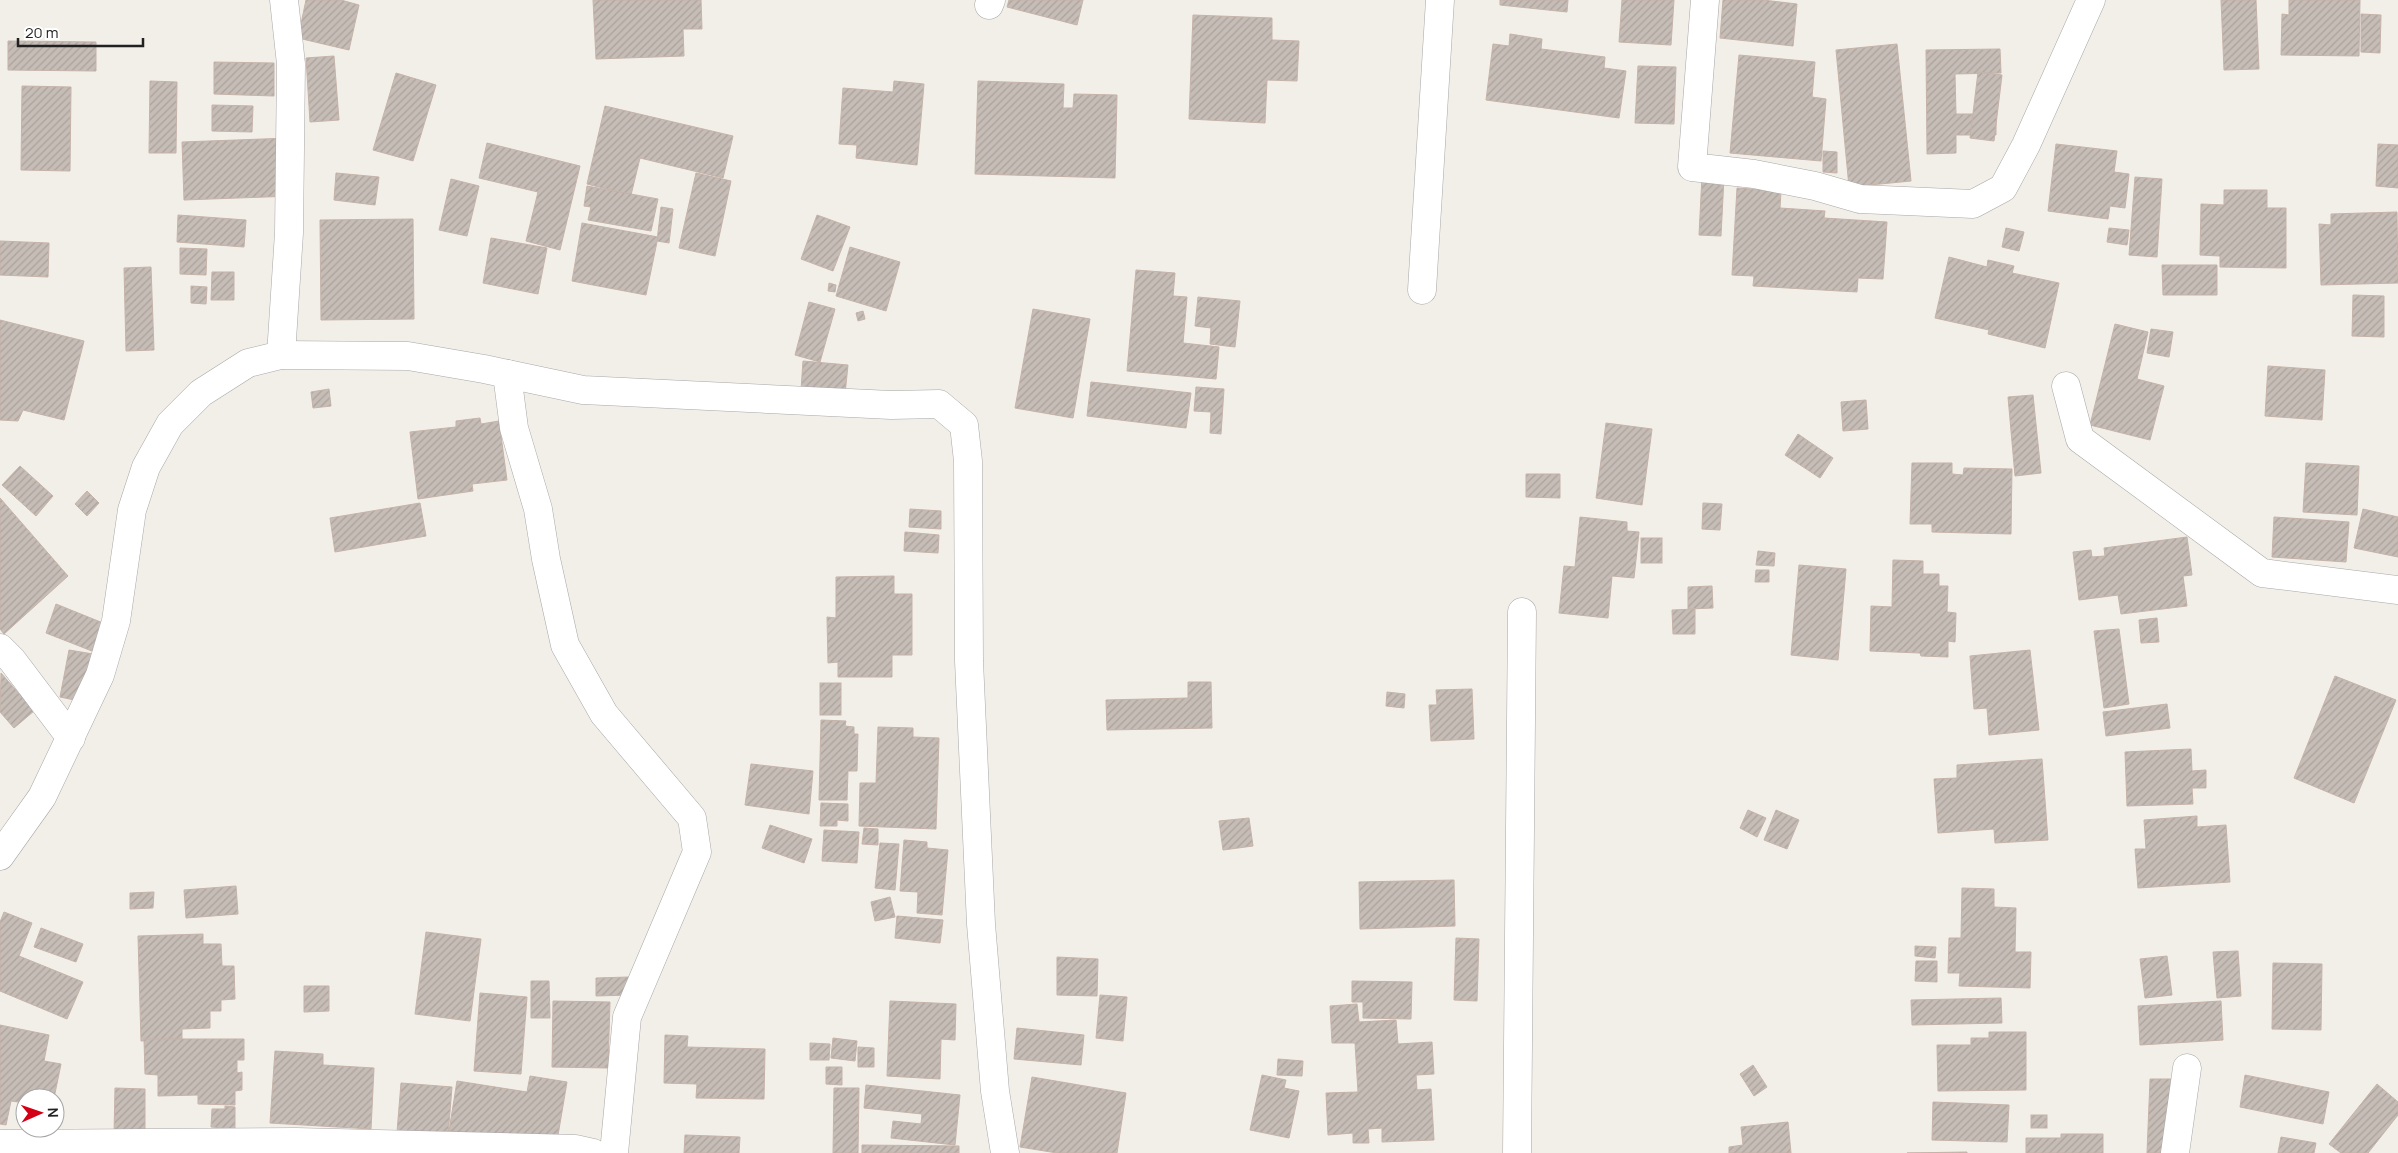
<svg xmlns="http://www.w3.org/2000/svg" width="2398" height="1153" viewBox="0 0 2398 1153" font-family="Manrope,sans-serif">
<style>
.building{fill:url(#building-hatch);stroke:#c5b3a9}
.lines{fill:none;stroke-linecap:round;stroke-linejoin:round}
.minor-casing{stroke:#a8a8a8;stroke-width:29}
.minor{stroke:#fff;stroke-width:28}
</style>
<defs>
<pattern id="building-hatch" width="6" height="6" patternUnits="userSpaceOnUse" patternTransform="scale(1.25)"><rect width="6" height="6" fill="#c7bdb7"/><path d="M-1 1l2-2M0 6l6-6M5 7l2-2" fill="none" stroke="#aba29d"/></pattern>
</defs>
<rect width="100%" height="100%" fill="#f2eee8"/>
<g class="building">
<polygon points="306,0 341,0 359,5 349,50 298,38"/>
<polygon points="593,0 701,0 702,29 683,29 684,56 596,59"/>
<polygon points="1009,0 1083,0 1077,25 1007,7"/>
<polygon points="1500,0 1568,0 1567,12 1500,5"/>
<polygon points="1622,0 1674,0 1671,45 1619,42"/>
<polygon points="1723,0 1763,0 1797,4 1793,46 1720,38"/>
<polygon points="2221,0 2256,0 2259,69 2224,70"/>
<polygon points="2289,0 2360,0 2359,56 2281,55 2282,14 2289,15"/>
<polygon points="2361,14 2381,15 2380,53 2361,52"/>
<polygon points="1193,15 1272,18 1272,40 1299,41 1297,81 1267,80 1265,123 1189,119"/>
<polygon points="1510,34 1542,39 1541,49 1605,57 1604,68 1626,71 1619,118 1486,100 1493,44 1509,46"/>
<polygon points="8,41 96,42 96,71 8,70"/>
<polygon points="1897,44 1911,181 1849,187 1836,50"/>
<polygon points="2000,49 2001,73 1955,74 1956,114 1996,114 1996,135 1956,135 1956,153 1927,154 1926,50"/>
<polygon points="1739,55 1815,62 1812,97 1826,99 1821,161 1730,153"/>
<polygon points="334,56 339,120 310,122 306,58"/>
<polygon points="214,62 274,63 274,96 214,94"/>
<polygon points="1638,66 1676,67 1674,124 1635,123"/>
<polygon points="1978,72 2002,75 1994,141 1970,138"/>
<polygon points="396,73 436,85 413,161 373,150"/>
<polygon points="150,81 177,82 176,153 149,153"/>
<polygon points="894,81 924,84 917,165 856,158 857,145 839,144 843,88 893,92"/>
<polygon points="978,81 1064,84 1063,108 1073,108 1074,94 1117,95 1115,178 975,174"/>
<polygon points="22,86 71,87 70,171 21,170"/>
<polygon points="212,105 253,106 252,132 212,131"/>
<polygon points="605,106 733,136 723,178 640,158 631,195 587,184"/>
<polygon points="290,138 292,196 184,200 182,142"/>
<polygon points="487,143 580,166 560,250 526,241 538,192 479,178"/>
<polygon points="2056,144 2117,151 2114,172 2129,174 2125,208 2110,206 2108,219 2048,211"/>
<polygon points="2378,144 2398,145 2398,188 2376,186"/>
<polygon points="1823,151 1837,152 1837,173 1823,172"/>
<polygon points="336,173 379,177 375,205 334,200"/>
<polygon points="696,173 731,181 715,256 679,248"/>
<polygon points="1702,176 1724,177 1721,236 1699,235"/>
<polygon points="2135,177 2162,179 2157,257 2129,255"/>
<polygon points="451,179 479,186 467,236 439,230"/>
<polygon points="587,186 658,199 651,231 588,220 591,207 584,206"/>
<polygon points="1737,188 1781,191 1780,208 1825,211 1824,218 1887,222 1883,279 1858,278 1857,292 1753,286 1754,276 1732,275"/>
<polygon points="2224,190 2267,190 2267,208 2286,208 2286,268 2220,267 2220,256 2200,255 2201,204 2224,205"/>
<polygon points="661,207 673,209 669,243 657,241"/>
<polygon points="2397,212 2398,283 2321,285 2319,224 2331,225 2331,214"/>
<polygon points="178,215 246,220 244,247 177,242"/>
<polygon points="817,215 850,227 833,271 801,259"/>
<polygon points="413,219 414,319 321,320 320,220"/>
<polygon points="582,223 658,237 646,295 572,281"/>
<polygon points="2006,228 2024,232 2019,251 2002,247"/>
<polygon points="2109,228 2129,230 2127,245 2107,242"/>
<polygon points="491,238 547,248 538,294 483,283"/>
<polygon points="0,241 49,243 48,277 0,275"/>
<polygon points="850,247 900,262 886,311 836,296"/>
<polygon points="180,248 207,249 206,275 180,274"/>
<polygon points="1949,257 1987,267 1988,260 2014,266 2012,273 2059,283 2045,348 1988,334 1989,330 1935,318"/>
<polygon points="2162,265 2217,265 2217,295 2163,295"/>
<polygon points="151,267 154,350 126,351 124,268"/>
<polygon points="1136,270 1175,273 1173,296 1187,297 1183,343 1219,347 1216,379 1127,371"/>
<polygon points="212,272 234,272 234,300 211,300"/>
<polygon points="829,283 836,285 835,292 828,291"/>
<polygon points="191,286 207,287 206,304 191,303"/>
<polygon points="2353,295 2384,296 2384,337 2352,336"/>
<polygon points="1198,297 1240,301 1235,347 1210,344 1211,328 1195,326"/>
<polygon points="809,302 835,309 820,362 795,355"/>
<polygon points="1033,309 1090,319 1073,418 1015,408"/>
<polygon points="863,311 865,319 858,321 856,313"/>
<polygon points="0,320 84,341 64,420 23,410 18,421 0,420"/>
<polygon points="2115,324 2148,332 2137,379 2164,386 2150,440 2090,425"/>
<polygon points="2151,329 2173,332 2169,357 2147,353"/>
<polygon points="803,361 848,365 845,394 801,390"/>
<polygon points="2268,366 2325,370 2322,420 2265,416"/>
<polygon points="1091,382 1191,393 1186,428 1087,416"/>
<polygon points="1196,387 1224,389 1221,434 1210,433 1211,412 1194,411"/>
<polygon points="329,389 331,406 313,408 311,392"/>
<polygon points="2033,395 2041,473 2015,476 2008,397"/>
<polygon points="1866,400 1868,429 1843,431 1841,402"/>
<polygon points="480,418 481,424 499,421 507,480 472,484 473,491 418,499 410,432 456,427 456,421"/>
<polygon points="1606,423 1652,429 1642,505 1596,498"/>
<polygon points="1798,434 1833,458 1820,478 1785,455"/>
<polygon points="1912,463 1952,463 1952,474 1963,475 1964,468 2012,469 2011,534 1932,532 1932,524 1910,524"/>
<polygon points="2306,463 2359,466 2357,515 2303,512"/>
<polygon points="20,466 53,496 36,516 2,485"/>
<polygon points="1526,474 1560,474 1560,498 1526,497"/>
<polygon points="87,491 99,503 87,516 75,504"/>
<polygon points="0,498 68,576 4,634 0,629"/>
<polygon points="420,503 426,536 335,552 330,518"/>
<polygon points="1703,503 1722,504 1720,530 1702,529"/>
<polygon points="910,509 941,511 941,529 909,527"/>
<polygon points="2363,509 2398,517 2398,557 2354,548"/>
<polygon points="1580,517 1627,522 1627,531 1639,532 1634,578 1612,576 1608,618 1559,613 1564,566 1575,567"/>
<polygon points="2274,517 2349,522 2346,562 2272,557"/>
<polygon points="905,532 939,535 938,553 904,551"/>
<polygon points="2187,537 2192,575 2183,576 2187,606 2121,614 2118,595 2079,600 2073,552 2091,550 2092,557 2105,556 2104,548"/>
<rect x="1641" y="538" width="21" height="25"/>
<polygon points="1758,551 1775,553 1774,566 1756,565"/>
<polygon points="1893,560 1923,561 1923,574 1939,574 1939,586 1948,586 1947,612 1956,613 1955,642 1948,641 1948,657 1921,656 1920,653 1870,651 1871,606 1892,607"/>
<polygon points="1799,565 1846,569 1838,660 1791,655"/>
<polygon points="1756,570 1769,570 1769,582 1755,582"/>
<polygon points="894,576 894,594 912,594 912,655 892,655 892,677 838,677 838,662 828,663 827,617 836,618 836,577"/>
<polygon points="1712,586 1713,608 1688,609 1688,587"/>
<polygon points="56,604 108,625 97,653 46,633"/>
<polygon points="1695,609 1695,634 1673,634 1672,610"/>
<polygon points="2157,618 2159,642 2141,643 2139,620"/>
<polygon points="2119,629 2129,704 2104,708 2094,631"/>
<polygon points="69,650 93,654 84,702 60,697"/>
<polygon points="2030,650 2039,730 1989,735 1987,708 1974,709 1970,656"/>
<polygon points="1,673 34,711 14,728 0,712"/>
<polygon points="2335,676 2396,700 2354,803 2294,778"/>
<polygon points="1188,682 1211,682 1212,728 1107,730 1106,700 1188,698"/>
<rect x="820" y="683" width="21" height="32"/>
<polygon points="1472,689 1474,739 1431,741 1429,705 1437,705 1436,690"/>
<polygon points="1387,692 1405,694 1404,708 1386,706"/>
<polygon points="2167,704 2170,728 2106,736 2103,712"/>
<polygon points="821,720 846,721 845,726 854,727 854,734 858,734 857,771 848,771 847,800 819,800"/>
<polygon points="878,727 913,728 913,737 939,738 936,829 859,826 860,783 876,783"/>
<polygon points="2191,749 2192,771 2206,770 2206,788 2192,788 2193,804 2127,806 2125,752"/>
<polygon points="2042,759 2048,840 1995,843 1994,829 1938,833 1934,779 1957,778 1957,765"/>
<polygon points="751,764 813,771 809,814 745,805"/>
<polygon points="821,803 848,804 848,821 837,820 837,826 820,826"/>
<polygon points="1748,810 1766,818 1757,837 1740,828"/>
<polygon points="1776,810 1799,820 1787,849 1764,840"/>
<polygon points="2197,816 2197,827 2226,825 2230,882 2138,888 2135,849 2146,849 2144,820"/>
<polygon points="1249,818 1253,846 1223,850 1219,821"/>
<polygon points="770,825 812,839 804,863 762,848"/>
<polygon points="864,828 878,829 878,845 862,844"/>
<polygon points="824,830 859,832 857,863 822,861"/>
<polygon points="904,840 927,842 927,848 948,850 942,915 917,913 918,892 900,891"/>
<polygon points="880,843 899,844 895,890 875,888"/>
<polygon points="1454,880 1455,926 1360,929 1359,882"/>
<polygon points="236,886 238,914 186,918 184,890"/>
<polygon points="1962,888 1994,889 1994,907 2016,908 2015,952 2031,952 2030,988 1959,986 1960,973 1948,973 1949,938 1961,938"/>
<polygon points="154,892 153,908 130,909 130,893"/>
<polygon points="890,897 895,917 875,921 871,902"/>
<polygon points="4,912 32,923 19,956 83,982 67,1019 0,991 0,922"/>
<polygon points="897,916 943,920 940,943 895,938"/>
<polygon points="41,928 83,944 76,962 34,947"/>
<polygon points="426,932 481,939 470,1021 415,1014"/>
<polygon points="203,934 203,944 221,944 222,966 234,966 235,999 221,1000 221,1011 210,1011 210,1028 182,1029 182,1039 141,1041 138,936"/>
<polygon points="1456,938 1479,939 1477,1001 1454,1000"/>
<polygon points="1915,946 1936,947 1935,958 1915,956"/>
<polygon points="2238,951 2241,996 2217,998 2213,952"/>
<polygon points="2167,956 2172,995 2145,998 2140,959"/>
<polygon points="1057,957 1098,959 1097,996 1057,995"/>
<polygon points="1916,961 1937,961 1937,982 1915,981"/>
<polygon points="2273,963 2322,964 2321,1030 2272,1029"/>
<polygon points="629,977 630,995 596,996 596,978"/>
<polygon points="531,981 549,981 550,1018 531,1018"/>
<polygon points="1352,981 1412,982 1411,1019 1363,1018 1363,1002 1352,1002"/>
<polygon points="304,986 329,986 329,1011 304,1012"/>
<polygon points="480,993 527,997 521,1074 474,1071"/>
<polygon points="1100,995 1127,997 1123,1041 1096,1038"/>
<polygon points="2001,998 2002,1023 1912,1025 1911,1000"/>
<polygon points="553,1001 610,1002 608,1068 552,1067"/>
<polygon points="890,1001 956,1004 955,1040 941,1039 940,1079 887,1076"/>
<polygon points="2221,1001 2223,1040 2140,1045 2138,1006"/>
<polygon points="1357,1004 1359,1022 1396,1020 1398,1044 1432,1042 1434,1074 1416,1075 1417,1090 1431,1089 1434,1140 1382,1142 1382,1128 1368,1129 1369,1143 1353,1143 1353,1133 1328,1135 1326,1093 1358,1092 1355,1043 1332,1043 1330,1006"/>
<polygon points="0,1025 49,1035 44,1061 61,1064 54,1098 25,1098 25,1103 11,1101 6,1125 0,1124"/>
<polygon points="1017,1028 1084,1035 1081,1065 1014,1059"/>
<polygon points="1989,1032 2026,1032 2026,1090 1938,1091 1937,1045 1971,1045 1971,1038 1989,1038"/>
<polygon points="665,1035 688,1036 687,1047 765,1049 764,1099 696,1098 697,1084 664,1083"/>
<polygon points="833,1038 857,1041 855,1061 831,1058"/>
<polygon points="144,1039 244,1039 244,1060 237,1060 237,1073 242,1072 242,1090 235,1091 235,1105 198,1104 198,1095 158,1096 158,1075 145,1074"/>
<polygon points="810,1043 830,1044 829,1060 810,1060"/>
<polygon points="858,1047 874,1048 874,1067 858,1067"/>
<polygon points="275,1051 323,1054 323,1065 374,1068 371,1129 270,1123"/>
<polygon points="1278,1059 1303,1061 1302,1076 1277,1075"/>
<polygon points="1753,1065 1767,1087 1754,1096 1740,1074"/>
<polygon points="826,1067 842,1067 842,1085 826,1084"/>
<polygon points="1262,1075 1286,1080 1284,1088 1299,1091 1289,1138 1250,1130"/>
<polygon points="2245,1075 2329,1092 2323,1124 2240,1107"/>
<polygon points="530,1076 567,1082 556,1147 449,1131 457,1081 527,1092"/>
<polygon points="1032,1077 1126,1093 1117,1153 1057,1153 1020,1147"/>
<polygon points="2150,1079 2173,1079 2170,1153 2147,1153"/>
<polygon points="401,1083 452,1087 448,1136 397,1132"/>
<polygon points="2377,1084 2398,1102 2398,1115 2368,1153 2341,1153 2329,1144"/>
<polygon points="866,1085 960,1095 955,1145 891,1138 893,1121 921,1124 922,1114 864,1108"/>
<polygon points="115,1088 145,1089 145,1135 114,1135"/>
<polygon points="834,1088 859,1088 858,1153 833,1153"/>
<polygon points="1933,1102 2009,1105 2007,1142 1932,1140"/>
<polygon points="225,1106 235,1107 235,1129 211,1127 212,1109 225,1109"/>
<rect x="2031" y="1115" width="16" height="13"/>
<polygon points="1788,1122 1791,1153 1729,1153 1729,1147 1743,1145 1741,1127"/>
<polygon points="2061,1134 2103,1134 2103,1153 2026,1153 2026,1138 2061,1138"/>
<polygon points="685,1135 740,1137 739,1153 684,1153"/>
<polygon points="2281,1137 2316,1143 2314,1153 2278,1153"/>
<polygon points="862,1145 959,1146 959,1153 862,1153"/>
<polygon points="1967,1152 1967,1153 1907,1153"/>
</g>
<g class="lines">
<defs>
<g id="minor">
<polyline points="1705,0 1692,167 1754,174 1815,186 1860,199 1973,204 2003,188 2026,145 2091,0"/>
<polyline points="989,5 991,0"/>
<polyline points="1422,290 1440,0"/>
<polyline points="281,355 289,233 291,64 284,0"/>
<polyline points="507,374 514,428 538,509 546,559 565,645 604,714 692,818 697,852 627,1017 614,1153"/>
<polyline points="2066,386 2080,439 2262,573 2398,590"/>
<polyline points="0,648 12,660 71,738"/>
<polyline points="0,856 42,797 100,675 116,621 132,510 146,467 170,424 201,393 248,363 281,355 408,356 484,369 583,390 891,405 939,404 964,425 968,461 969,661 981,924 995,1091 1005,1153"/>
<polyline points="0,1144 296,1142 575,1149 593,1153"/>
<polyline points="1517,1153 1522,612"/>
<polyline points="2175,1153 2187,1068"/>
</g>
</defs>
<use href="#minor" class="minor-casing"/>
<use href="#minor" class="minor"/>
</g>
<g transform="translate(40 1113) rotate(88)"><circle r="24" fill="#ffffff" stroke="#a6a6a6"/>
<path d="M0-4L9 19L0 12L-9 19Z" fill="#d30015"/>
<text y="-8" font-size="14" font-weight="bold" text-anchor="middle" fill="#212121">N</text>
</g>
<path d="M18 38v8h125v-8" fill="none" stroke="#212121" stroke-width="2.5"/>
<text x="25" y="38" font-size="15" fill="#212121" stroke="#ffffff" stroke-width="4" paint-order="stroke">20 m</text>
</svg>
